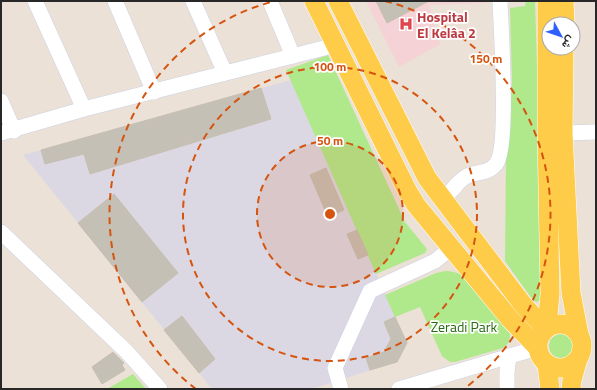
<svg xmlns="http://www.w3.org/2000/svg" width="597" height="390" viewBox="0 0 597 390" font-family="'Titillium Web',Vazirmatn,sans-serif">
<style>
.industrial{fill:#dbd8e3}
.medical{fill:#f4d2d5}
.green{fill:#b0e98c}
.building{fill:#c5c0b6;stroke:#c7beb0}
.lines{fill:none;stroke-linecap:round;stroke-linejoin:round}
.minor-casing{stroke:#cbd1e2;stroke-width:16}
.major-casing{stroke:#fff;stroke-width:20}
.minor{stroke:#fff;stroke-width:15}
.major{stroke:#fecc48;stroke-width:19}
.ring{fill:none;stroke:#d5540f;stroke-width:2;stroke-dasharray:7 5}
.labels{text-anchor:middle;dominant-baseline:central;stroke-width:3.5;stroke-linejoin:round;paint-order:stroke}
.health-label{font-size:14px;font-weight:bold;fill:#be3a42;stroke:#fff;text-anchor:start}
.park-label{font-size:14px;fill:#286912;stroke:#fff}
.centre{fill:#d5540f;stroke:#fff;stroke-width:2}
.ring-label{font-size:12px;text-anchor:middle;font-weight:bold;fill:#d5540f;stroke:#fff;stroke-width:3.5;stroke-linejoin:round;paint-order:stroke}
</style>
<rect width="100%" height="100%" fill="#ece1d6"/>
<polygon class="industrial" points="291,80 407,343 397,362 311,389 212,389 23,155"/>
<polygon class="medical" points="366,1 486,1 486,3 429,5 440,44 399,67"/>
<g class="green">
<polygon points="526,1 535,1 544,296 543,299 536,302 532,299 505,261 506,156 512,82 510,8 525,6"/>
<polygon points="328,55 405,222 427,249 425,253 376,274 286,70"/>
<path d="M445,271c9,0 14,2 22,7l43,55c0,7 0,10 -7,15l-48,14h-5l-8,-6 -22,-49 -25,10 -10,-22 51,-22z"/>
<circle cx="561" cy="346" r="12"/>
<polygon points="133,374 146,389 107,389"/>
</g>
<g class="building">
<polygon points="376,1 429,1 387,23"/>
<polygon points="261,88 271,119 90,174 84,154 45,164 41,150"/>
<polygon points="326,168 344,210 328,217 310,175"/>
<polygon points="114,194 178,273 142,302 78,223"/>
<polygon points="357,230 368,255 358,259 347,234"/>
<polygon points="182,316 215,359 199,373 164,330"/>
<polygon points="395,317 407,343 397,362 370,370 366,358 384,352 391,339 384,322"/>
<polygon points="113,352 124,363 122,365 125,370 102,384 92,367"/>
</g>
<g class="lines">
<defs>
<g id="minor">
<polyline points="35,1 84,109"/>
<polyline points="115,1 154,92"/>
<polyline points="193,1 225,73"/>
<polyline points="270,1 293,56"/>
<polyline points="1,101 14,131"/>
<polyline points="1,133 84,109 336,45"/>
<polyline points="563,133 596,132"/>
<path d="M441,199c3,-3 7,-5 10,-8 6,-6 9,-12 18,-16 10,-3 20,-2 27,-11 13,-15 5,-137 4,-163"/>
<polyline points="1,232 127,352 160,389"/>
<polyline points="341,389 335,368 370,291 435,261 451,248"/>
<polyline points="399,389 537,348"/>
<polyline points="507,389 507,372 509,356"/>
</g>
<g id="major">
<polyline points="314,1 407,190 416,205 510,319 537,347"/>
<polyline points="338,1 427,178 524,306 546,329"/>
<polyline points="547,1 547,134 550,294 547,327"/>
<polyline points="564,1 565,24"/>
<polyline points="564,48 563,133 571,293 579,334"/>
<circle cx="560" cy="346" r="22"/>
<polyline points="547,364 550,389"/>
<polyline points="571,389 572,380 578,359"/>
</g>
</defs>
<use href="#minor" class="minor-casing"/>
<use href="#major" class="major-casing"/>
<use href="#minor" class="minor"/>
<use href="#major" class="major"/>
</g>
<circle cx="330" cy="214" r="73" fill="#d5540f" fill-opacity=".12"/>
<g class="ring">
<circle cx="330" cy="214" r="73"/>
<circle cx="330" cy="214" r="147"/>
<path d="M196 389A220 220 0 0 1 275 1M385 1A220 220 0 0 1 464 389"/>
</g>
<defs>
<symbol id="hospital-bare" viewBox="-9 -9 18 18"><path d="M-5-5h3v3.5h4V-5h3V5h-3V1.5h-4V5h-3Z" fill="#e0444e" stroke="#fff" stroke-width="2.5" paint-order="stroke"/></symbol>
</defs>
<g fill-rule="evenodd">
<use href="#hospital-bare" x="396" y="14" width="20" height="20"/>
</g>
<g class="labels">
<g class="health-label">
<text x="417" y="16">Hospital<tspan x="417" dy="16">El Kelâa 2</tspan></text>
</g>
<g class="park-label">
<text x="464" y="326">Zeradi Park</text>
</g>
</g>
<circle cx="330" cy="214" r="6" class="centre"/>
<g class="ring-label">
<text x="486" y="63">150 m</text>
<text x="330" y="71">100 m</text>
<text x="330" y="145">50 m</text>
</g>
<rect width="597" height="390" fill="none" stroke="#272727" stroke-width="4"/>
<g transform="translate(561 36) rotate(130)"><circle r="19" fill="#ffffff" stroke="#a9a9a9"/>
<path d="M0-3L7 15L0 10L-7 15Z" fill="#305fff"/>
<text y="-6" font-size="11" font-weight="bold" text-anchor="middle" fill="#272727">ش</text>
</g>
</svg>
